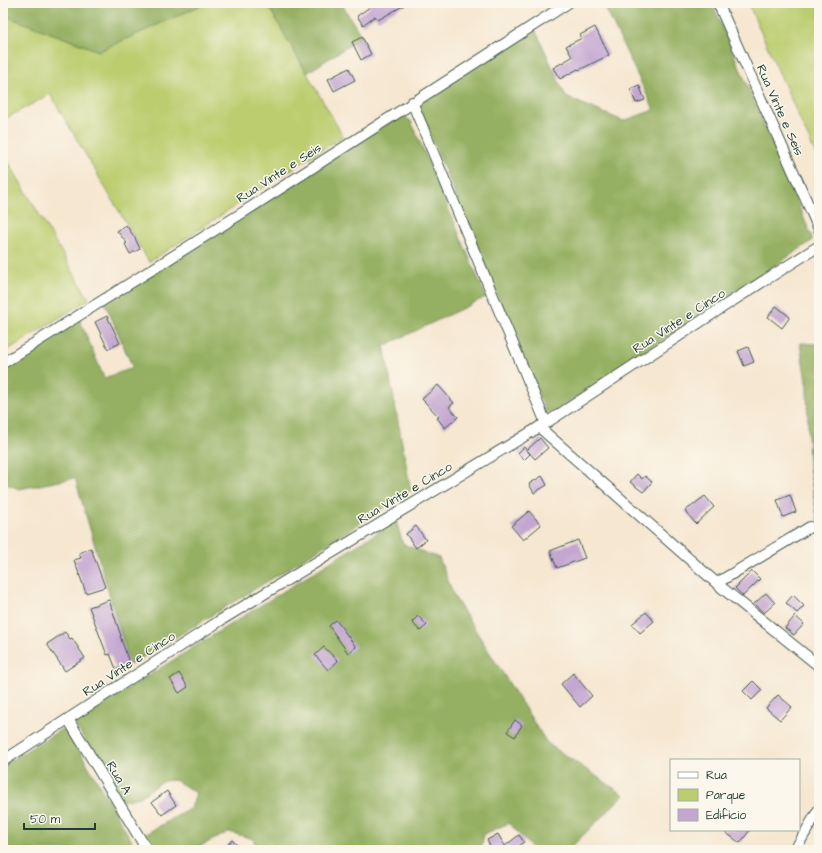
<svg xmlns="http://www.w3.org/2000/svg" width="822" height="853" viewBox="0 0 822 853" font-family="'Architects Daughter',sans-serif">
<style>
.green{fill:#bccd70;stroke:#6e8552}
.forest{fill:#95b062;stroke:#5a764b}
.building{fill:#c4a7d1}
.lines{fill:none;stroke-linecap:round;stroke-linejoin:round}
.minor-casing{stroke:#3f564c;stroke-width:12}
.minor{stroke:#fff;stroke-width:10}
.labels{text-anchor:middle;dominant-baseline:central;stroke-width:3;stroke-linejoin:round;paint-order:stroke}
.street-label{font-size:13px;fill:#1f3d34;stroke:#fbf7ec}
</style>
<rect width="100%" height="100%" fill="#fbf7ec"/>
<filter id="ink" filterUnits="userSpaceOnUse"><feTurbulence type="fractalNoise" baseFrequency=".025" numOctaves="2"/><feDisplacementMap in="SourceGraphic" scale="8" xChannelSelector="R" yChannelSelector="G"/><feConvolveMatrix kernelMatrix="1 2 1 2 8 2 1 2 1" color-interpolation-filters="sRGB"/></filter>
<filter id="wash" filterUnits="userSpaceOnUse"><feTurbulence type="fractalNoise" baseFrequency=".012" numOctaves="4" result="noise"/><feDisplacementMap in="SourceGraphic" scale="16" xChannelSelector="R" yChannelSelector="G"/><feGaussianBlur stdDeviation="0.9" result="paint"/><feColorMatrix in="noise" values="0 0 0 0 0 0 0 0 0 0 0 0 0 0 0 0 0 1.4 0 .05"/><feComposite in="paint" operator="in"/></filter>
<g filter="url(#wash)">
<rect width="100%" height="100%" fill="#f6e7d1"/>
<g class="green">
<polygon points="206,3 265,3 267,4 343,136 149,262 50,94 3,120 3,15 99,51"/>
<polygon points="748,3 819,3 819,162"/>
<polygon points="3,153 89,299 3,353"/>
</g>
<g class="forest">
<polygon points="3,3 206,3 99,51 3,15"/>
<polygon points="265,3 341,3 362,37 307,73 267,4"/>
<polygon points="603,3 712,3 812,237 812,241 555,411 546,412 416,101 534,27 566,97 623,121 654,110"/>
<polygon points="401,115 411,121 486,297 384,346 411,491 283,572 130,665 75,478 19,489 3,483 3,366 79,318 104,378 133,368 104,301"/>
<polygon points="800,343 819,344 819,531 809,466 807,388"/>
<polygon points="396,521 403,544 439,558 455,598 547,743 624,795 568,850 534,850 509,823 484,834 481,850 258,850 253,839 229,832 192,850 153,850 142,836 191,808 196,793 175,780 163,781 140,797 121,801 74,722"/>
<polygon points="62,729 68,731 137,850 3,850 3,765"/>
</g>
<g id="blocks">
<g class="building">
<polygon points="367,3 408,3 378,20 375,16 363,25 357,16 370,7"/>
<polygon points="595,27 609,55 579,70 578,69 560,79 553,68 572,57 566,46 582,38 580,35"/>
<polygon points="362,37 371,54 361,60 352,42"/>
<polygon points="349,68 355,80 334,91 328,79"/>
<polygon points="639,85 645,100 636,103 630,89"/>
<polygon points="126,225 135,238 140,249 130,254 125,244 127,243 117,231"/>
<polygon points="776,306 790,317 782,328 768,317"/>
<polygon points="107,316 120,343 108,349 95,322"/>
<polygon points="748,347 754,362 744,366 738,351"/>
<polygon points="438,385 454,403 449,407 458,417 445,428 437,418 439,417 422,399"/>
<polygon points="540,438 548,448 535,459 527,450"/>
<polygon points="524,447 530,454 524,460 518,453"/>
<polygon points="637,474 642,479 645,476 652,482 643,492 630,482"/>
<polygon points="542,476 547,485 534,493 529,484"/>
<polygon points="790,495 796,512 783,517 777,500"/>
<polygon points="705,496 714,507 696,524 685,511"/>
<polygon points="529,511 541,525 523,540 511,526"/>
<polygon points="416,526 426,540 416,548 406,534"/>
<polygon points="578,540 585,558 557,568 550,551"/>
<polygon points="91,548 105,587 86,593 74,560 81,558 79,553"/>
<polygon points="752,571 760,579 743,596 735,588"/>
<polygon points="766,593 775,603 764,613 754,604"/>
<polygon points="793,595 804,606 797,613 786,603"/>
<polygon points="109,600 121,636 120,636 130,665 116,669 110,654 107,655 89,607"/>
<polygon points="646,612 654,621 640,633 632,624"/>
<polygon points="418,616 427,625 420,631 412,622"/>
<polygon points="795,616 804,624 794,635 785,628"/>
<polygon points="336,620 356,647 348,653 329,626"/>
<polygon points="65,632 70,639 72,638 85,658 65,671 47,644"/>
<polygon points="324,647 338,661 328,670 315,655"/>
<polygon points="179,673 188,687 179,693 170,679"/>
<polygon points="573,673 592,696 580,707 561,684"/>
<polygon points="753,681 762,690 752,700 743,691"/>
<polygon points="778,695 792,707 780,720 766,708"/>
<polygon points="515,720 522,725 515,737 507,732"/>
<polygon points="167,791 176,805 162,815 152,802"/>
<polygon points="722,830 750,830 740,843"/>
<polygon points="498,834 505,846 519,835 524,842 513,850 492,850 487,840"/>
<polygon points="232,840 242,850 230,850 226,847"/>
</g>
</g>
</g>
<g filter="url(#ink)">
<use href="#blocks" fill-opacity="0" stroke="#3f564c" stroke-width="1"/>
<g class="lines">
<defs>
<g id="minor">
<polyline points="718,3 819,229"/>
<polyline points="412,102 546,423"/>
<polyline points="3,363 242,213 568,3"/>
<polyline points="539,427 721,587 819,666"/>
<polyline points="717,583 810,527"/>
<polyline points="68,719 147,850"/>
<polyline points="3,761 221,620 546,423 729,303 819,246"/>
<polyline points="795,850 819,809"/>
</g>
</defs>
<use href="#minor" class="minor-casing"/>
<use href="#minor" class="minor"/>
</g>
</g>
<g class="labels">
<g class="street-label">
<text transform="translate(780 110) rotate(66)">Rua Vinte e Seis</text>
<text transform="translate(279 173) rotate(-33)">Rua Vinte e Seis</text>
<text transform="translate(679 321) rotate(-33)">Rua Vinte e Cinco</text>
<text transform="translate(405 493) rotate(-31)">Rua Vinte e Cinco</text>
<text transform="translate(129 664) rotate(-33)">Rua Vinte e Cinco</text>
<text transform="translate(119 778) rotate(59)">Rua A</text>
</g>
</g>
<rect width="822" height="853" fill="none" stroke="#fbf7ec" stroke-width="16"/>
<rect x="670" y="759" width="130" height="72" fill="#fbf7ec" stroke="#a3ada2"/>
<rect x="678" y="772" width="20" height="6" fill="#ffffff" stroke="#a3ada2"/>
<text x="706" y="779" font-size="12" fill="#1f3d34">Rua</text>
<rect x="678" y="789" width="20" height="12" fill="#bccd70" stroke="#a3ada2"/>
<text x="706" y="799" font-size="12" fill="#1f3d34">Parque</text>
<rect x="678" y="809" width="20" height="12" fill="#c4a7d1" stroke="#a3ada2"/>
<text x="706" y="819" font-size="12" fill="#1f3d34">Edifício</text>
<path d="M24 823v6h71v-6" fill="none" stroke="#1f3d34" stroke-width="2"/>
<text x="30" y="823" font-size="12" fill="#1f3d34" stroke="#fbf7ec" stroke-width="3" paint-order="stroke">50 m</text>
</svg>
